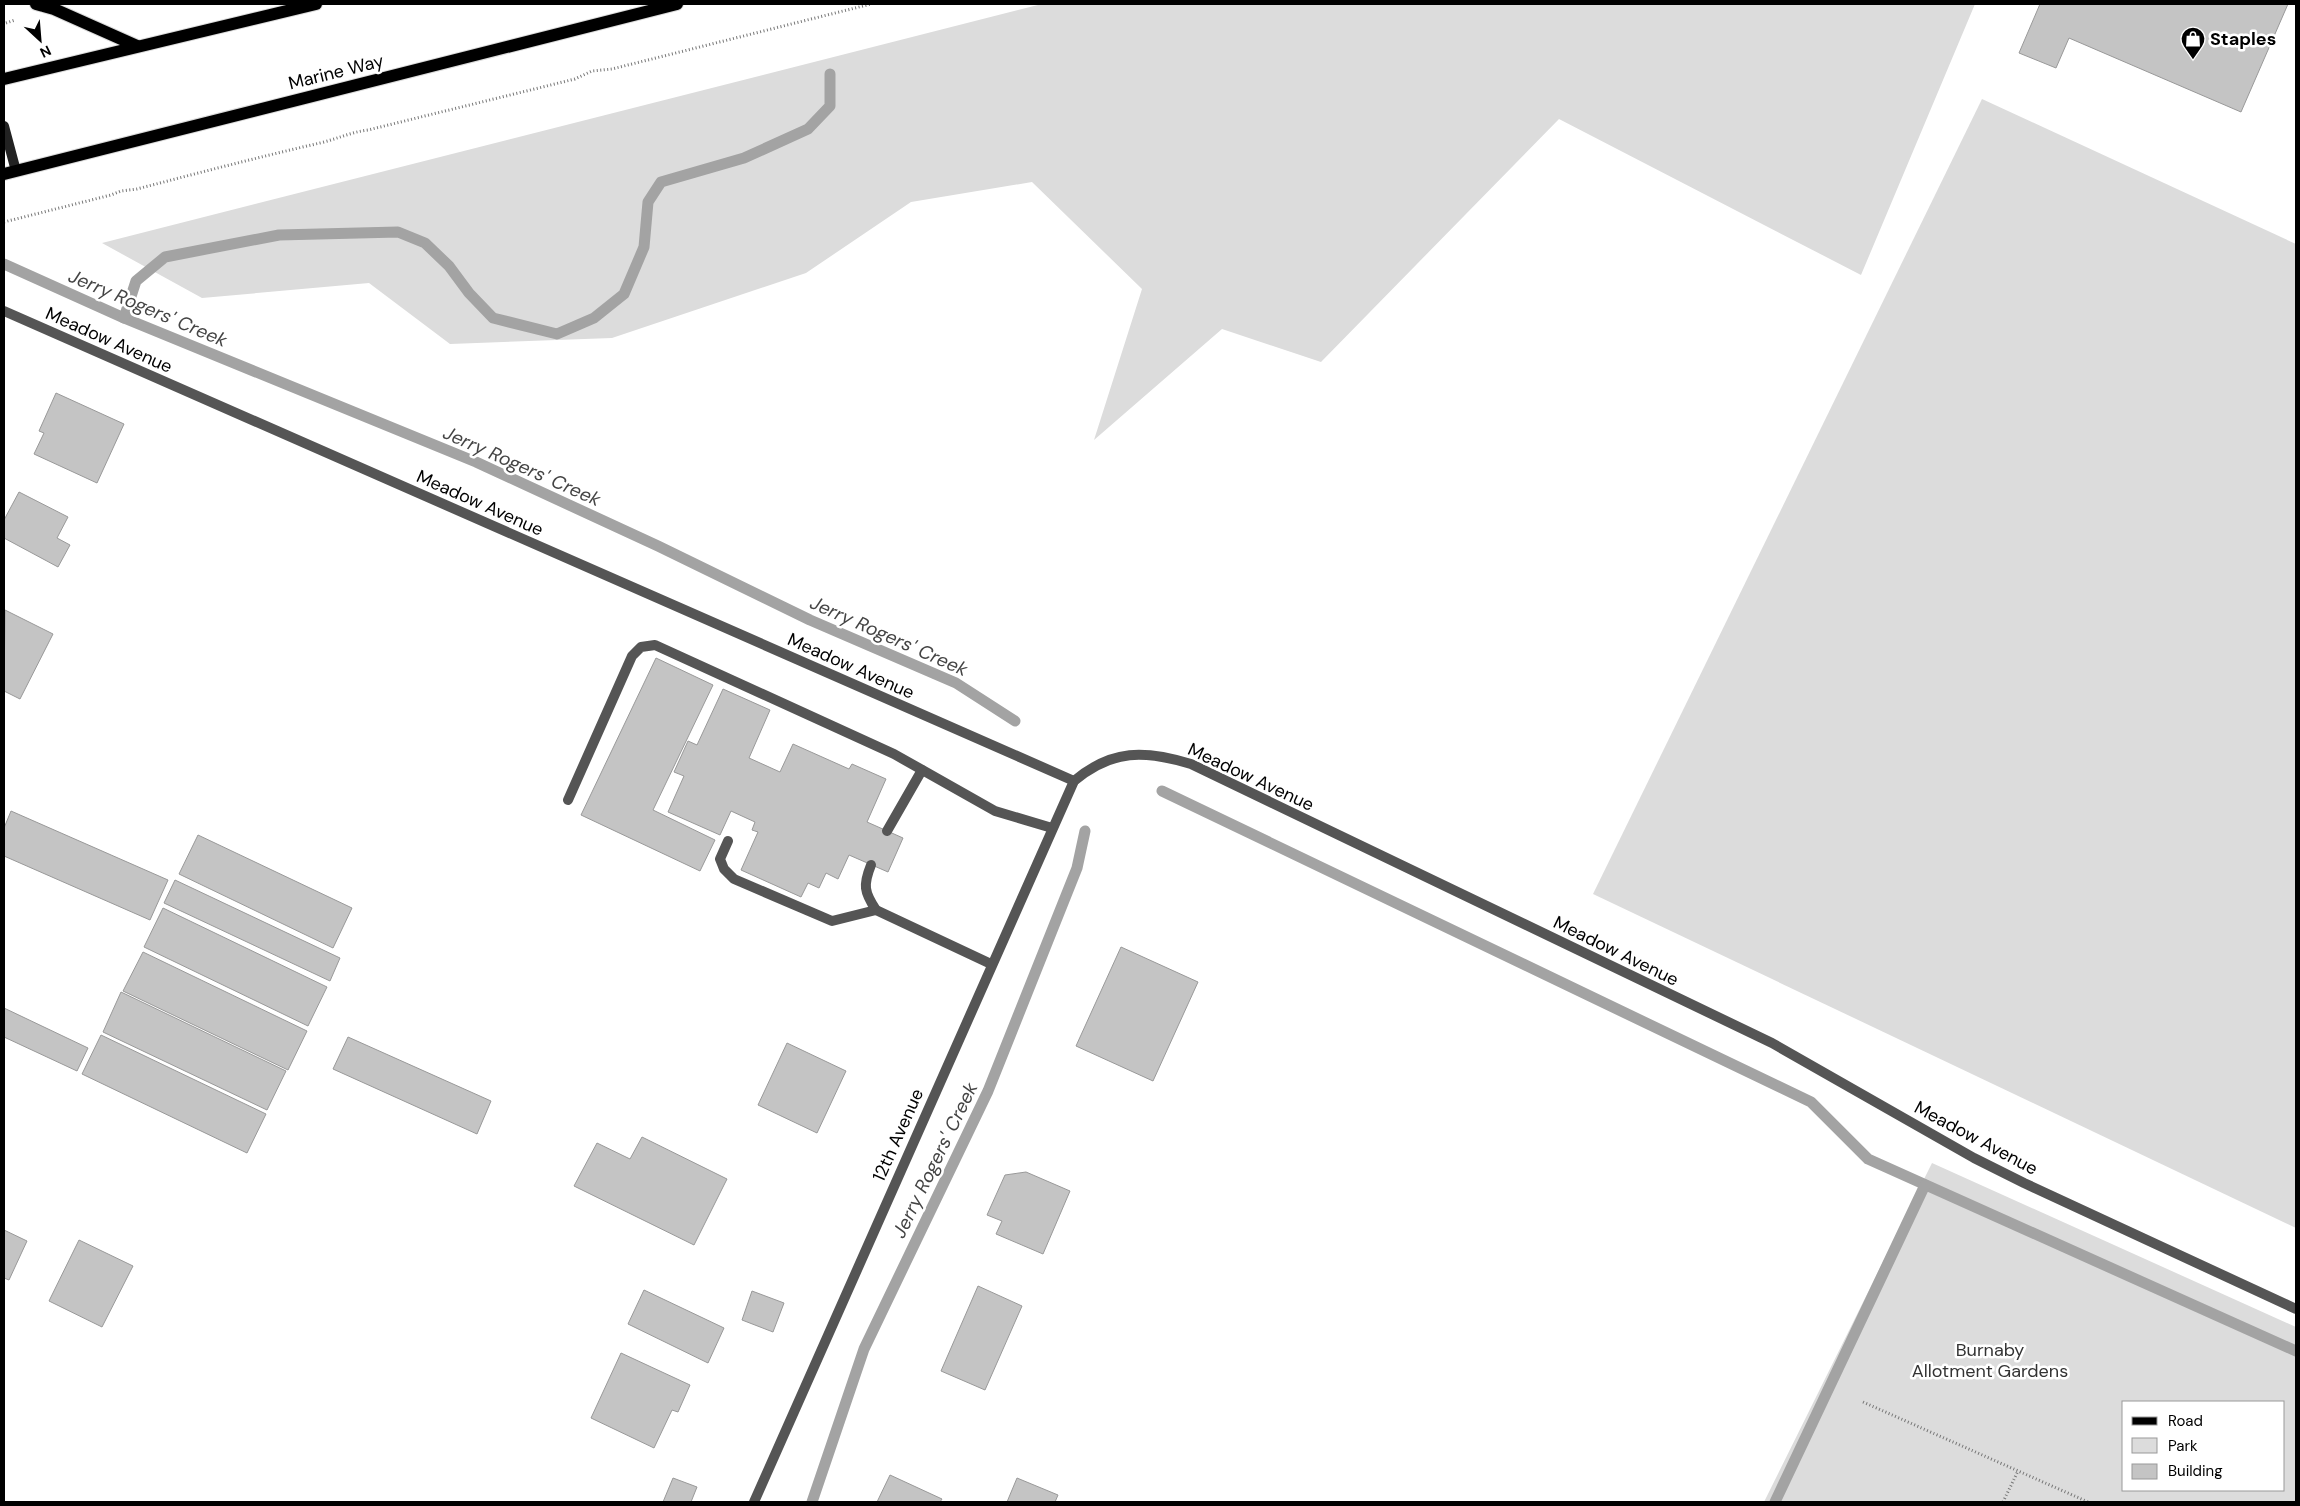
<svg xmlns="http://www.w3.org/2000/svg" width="2300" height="1506" viewBox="0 0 2300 1506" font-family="'DM Sans',sans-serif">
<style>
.green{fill:#dcdcdc;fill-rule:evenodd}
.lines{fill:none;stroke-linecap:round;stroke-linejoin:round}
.stream{stroke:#a3a3a3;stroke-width:11}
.building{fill:#c4c4c4;stroke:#999}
.primary-casing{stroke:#dbdbdb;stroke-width:14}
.path{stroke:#777;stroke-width:3;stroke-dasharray:1 2.5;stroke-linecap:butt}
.lane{stroke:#555;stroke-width:10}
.street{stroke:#555;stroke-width:10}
.secondary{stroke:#222;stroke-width:10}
.primary{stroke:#000;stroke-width:12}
.labels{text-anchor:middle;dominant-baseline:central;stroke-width:5;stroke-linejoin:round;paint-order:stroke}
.poi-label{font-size:18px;font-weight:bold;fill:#000;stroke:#fff;text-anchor:start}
.street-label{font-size:18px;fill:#000;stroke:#fff}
.park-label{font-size:18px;fill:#333;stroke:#fff}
.water-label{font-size:19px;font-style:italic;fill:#444;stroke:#fff}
</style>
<rect width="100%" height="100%" fill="#fff"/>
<g class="green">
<polygon points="1042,4 1975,4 1861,275 1559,119 1321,362 1222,329 1094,440 1142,289 1032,182 911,202 806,273 612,338 450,344 369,283 202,298 102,243"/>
<polygon points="1982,99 2296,244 2296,1228 1593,894"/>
<path d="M1932,1163l364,164v175h-532zM2124,1402h160v88h-160z"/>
</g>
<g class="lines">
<g class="stream">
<polyline points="4,264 124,318 476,462 658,546 810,620 956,683 1015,721"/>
<polyline points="124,318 136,281 165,257 279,235 398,232 425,243 449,266 469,293 493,318 557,334 594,318 624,294 644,247 648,202 661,182 744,158 808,129 830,106 830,74"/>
<polyline points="1162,791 1811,1102 1868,1159 2296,1351"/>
<polyline points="812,1502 864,1349 988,1091 1077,868 1085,831"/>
<polyline points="1775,1502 1925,1185"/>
</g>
</g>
<g class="building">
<polygon points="2040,4 2288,4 2241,112 2069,38 2056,68 2019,53"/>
<polygon points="56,393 124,424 97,483 34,454 44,433 39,431"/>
<polygon points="19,492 68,517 57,538 70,545 58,567 4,538 4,520"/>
<polygon points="5,610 53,634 20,699 4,691"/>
<polygon points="656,658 713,685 653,810 715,840 700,871 581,815"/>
<polygon points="723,689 770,710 749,758 780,772 793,744 849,769 852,764 886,779 867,822 903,838 888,872 849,855 838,879 826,873 819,888 808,883 801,897 741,870 758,832 752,830 755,822 731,811 720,835 668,812 684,776 674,772 688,741 697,745"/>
<polygon points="11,811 168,880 150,920 4,856 4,828"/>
<polygon points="198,835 352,908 333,948 179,874"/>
<polygon points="175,880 340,958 330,981 164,903"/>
<polygon points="163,908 327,987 308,1026 144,947"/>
<polygon points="1121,947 1198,982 1153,1081 1076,1046"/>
<polygon points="143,952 307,1031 288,1070 123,991"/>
<polygon points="121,992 286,1071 267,1110 103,1032"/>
<polygon points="4,1008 88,1048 77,1071 4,1037"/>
<polygon points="101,1035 266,1114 247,1153 82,1074"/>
<polygon points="348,1037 491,1101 477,1134 333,1069"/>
<polygon points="787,1043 846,1071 817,1133 758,1105"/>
<polygon points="642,1137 727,1179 694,1245 574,1186 597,1143 630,1159"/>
<polygon points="1026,1172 1070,1191 1043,1254 996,1234 1002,1221 987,1215 1005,1175"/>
<polygon points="4,1230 27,1241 9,1280 4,1278"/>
<polygon points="79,1240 133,1266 102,1327 49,1301"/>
<polygon points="978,1286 1022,1306 985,1390 941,1371"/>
<polygon points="644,1290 724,1328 708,1363 628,1324"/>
<polygon points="752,1291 784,1303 773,1332 742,1320"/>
<polygon points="621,1353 690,1385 678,1412 672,1410 654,1448 591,1418"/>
<polygon points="890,1475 942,1499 940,1502 877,1502"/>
<polygon points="673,1478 697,1487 691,1502 663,1502"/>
<polygon points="1017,1478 1058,1495 1055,1502 1007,1502"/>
</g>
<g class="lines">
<defs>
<g id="primary">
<polyline points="36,4 54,9 137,46"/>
<polyline points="4,79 316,4"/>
<polyline points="4,174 677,4"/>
</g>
</defs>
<use href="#primary" class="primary-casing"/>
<g class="path">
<polyline points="6,23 15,20"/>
<path d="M4,222l107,-27 10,-4 16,-2c61,-16 122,-32 183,-46 17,-4 31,-11 48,-13l207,-51 17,-8 20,-2 259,-65"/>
<polyline points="1863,1402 2088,1502"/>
<polyline points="2003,1502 2018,1471"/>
</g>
<g class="lane">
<polyline points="568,800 632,656 641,647 655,645 894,754 995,811 1052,828"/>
<polyline points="887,831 922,770"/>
<polyline points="728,841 720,859 724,869 734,879 832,921 876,910"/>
<path d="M871,865c-8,20 -7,27 5,45l115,54"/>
</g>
<g class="street">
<polyline points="4,311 1074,781"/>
<path d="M754,1502l320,-721c38,-32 71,-31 117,-17l581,279 202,115 50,25 272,126"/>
</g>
<polyline class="secondary" points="4,126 16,171"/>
<use href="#primary" class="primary"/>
</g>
<defs>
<symbol id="shop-pin" viewBox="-11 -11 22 30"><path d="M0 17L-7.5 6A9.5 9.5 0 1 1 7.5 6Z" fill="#000" stroke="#fff"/><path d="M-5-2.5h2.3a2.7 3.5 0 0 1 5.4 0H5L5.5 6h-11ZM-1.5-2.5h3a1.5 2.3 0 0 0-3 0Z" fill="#fff"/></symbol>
</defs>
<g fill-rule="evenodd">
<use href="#shop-pin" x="2179" y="25" width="28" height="38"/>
</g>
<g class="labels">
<g class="poi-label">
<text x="2210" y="39">Staples</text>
</g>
<g class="street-label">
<text transform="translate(336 72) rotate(-14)">Marine Way</text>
<text transform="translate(109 340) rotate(24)">Meadow Avenue</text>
<text transform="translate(480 503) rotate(24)">Meadow Avenue</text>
<text transform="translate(851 666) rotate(24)">Meadow Avenue</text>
<text transform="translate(1251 777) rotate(25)">Meadow Avenue</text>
<text transform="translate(1616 951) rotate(26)">Meadow Avenue</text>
<text transform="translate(898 1135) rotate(-66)">12th Avenue</text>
<text transform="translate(1976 1138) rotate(28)">Meadow Avenue</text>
</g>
<g class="park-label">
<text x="1990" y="1350">Burnaby<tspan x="1990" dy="21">Allotment Gardens</tspan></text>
</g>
<g class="water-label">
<text transform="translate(148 308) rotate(23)">Jerry Rogers' Creek</text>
<text transform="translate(522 466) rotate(24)">Jerry Rogers' Creek</text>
<text transform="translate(889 636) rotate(24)">Jerry Rogers' Creek</text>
<text transform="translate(935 1160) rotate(-64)">Jerry Rogers' Creek</text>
</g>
</g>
<rect width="2300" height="1506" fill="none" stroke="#000000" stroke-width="10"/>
<rect x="2122" y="1401" width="162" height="90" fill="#ffffff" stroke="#999999"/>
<rect x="2132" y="1417" width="25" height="8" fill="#000000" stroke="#999999"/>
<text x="2168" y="1426" font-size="15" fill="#000000">Road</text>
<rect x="2132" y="1438" width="25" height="15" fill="#dcdcdc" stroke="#999999"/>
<text x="2168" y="1451" font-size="15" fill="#000000">Park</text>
<rect x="2132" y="1464" width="25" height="15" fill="#c4c4c4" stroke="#999999"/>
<text x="2168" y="1476" font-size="15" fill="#000000">Building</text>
<g transform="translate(40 40) rotate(154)" stroke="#ffffff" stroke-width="4" paint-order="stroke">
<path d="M0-4L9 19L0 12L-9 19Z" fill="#000000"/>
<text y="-8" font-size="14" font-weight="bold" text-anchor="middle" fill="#000000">N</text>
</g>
</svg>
